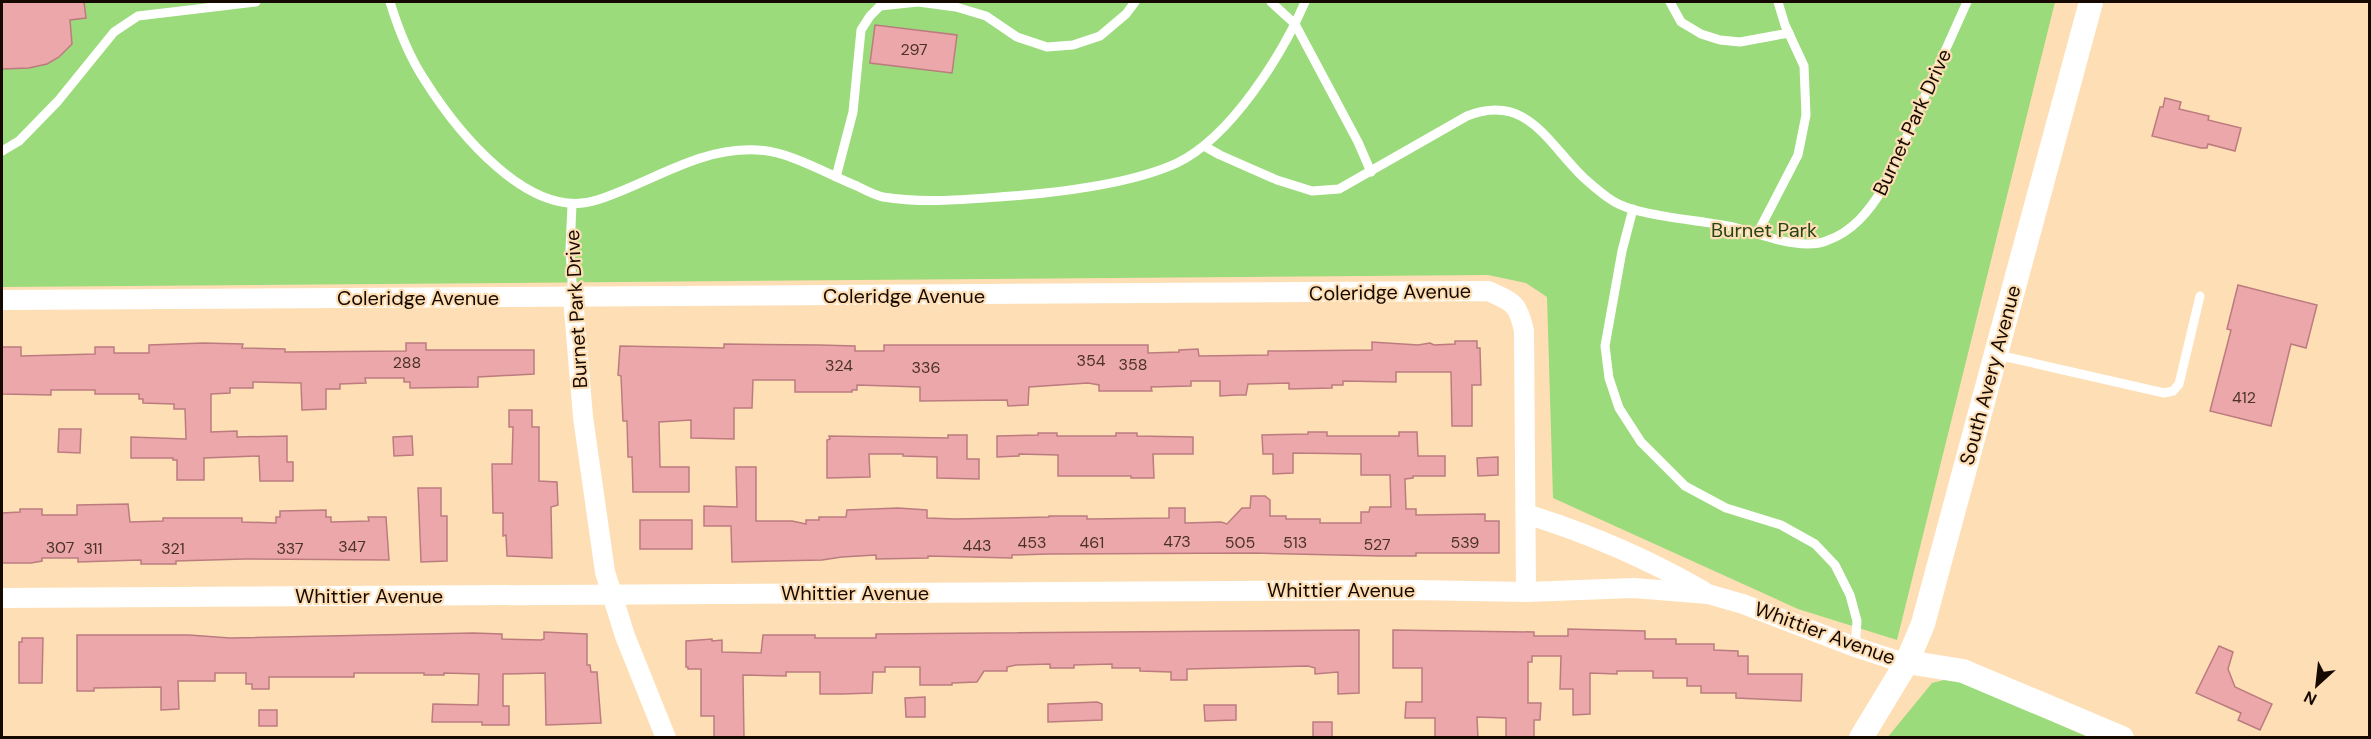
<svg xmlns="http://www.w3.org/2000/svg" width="2371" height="739" viewBox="0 0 2371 739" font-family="'DM Sans',sans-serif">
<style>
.green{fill:#9bdb7b}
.building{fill:#eba7aa;stroke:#bc7c7f;stroke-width:1.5}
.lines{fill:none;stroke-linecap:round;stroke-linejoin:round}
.service{stroke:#fff;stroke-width:9}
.minor{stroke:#fff;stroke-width:20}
.tertiary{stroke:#fff;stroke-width:24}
.labels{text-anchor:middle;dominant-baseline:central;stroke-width:4.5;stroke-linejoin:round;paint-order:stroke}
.number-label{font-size:16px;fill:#4b312a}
.street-label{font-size:20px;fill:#160a00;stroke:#fedfb5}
.park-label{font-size:20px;fill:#264317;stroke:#fedfb5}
</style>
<rect width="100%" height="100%" fill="#fedfb5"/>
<g class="green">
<polygon points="2,2 2055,2 1897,640 1798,609 1553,498 1547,297 1526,283 1488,275 2,287"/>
<polygon points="1948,679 1966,683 2088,737 1887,738 1932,683"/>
</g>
<g class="building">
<polygon points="2,2 84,2 86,18 70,20 72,44 59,57 47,64 29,68 2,69"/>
<polygon points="875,25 957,35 952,73 870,63"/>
<polygon points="2165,98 2181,102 2179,109 2209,116 2208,120 2241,128 2235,151 2208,144 2207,148 2201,148 2152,136 2160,107 2163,107"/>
<polygon points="2238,285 2317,305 2306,348 2291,344 2271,426 2210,411 2231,330 2227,329"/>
<polygon points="1455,341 1477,341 1477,348 1480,348 1481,385 1472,385 1472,426 1452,426 1451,372 1396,372 1396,382 1343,381 1343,385 1332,385 1332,388 1289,389 1289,383 1248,384 1246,395 1236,395 1220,396 1220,381 1191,381 1191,386 1151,387 1152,391 1099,391 1099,385 1088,383 1029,387 1028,405 1008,406 1007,400 920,401 920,387 857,385 857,390 852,390 852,392 795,392 795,380 753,380 752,408 734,408 734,439 691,438 691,420 659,422 660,467 689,467 689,492 633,492 632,457 628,457 627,421 623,421 621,376 618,375 620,346 724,348 724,344 820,345 855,346 855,351 884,351 884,345 1148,345 1148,353 1179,352 1179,350 1198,349 1199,356 1268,355 1268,351 1282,351 1372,350 1372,342 1418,345 1430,343 1434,345 1455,344"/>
<polygon points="203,343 243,344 242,348 285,349 285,352 406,351 406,343 426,343 426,350 534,350 534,374 478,377 478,387 410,388 410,382 404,382 404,378 365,378 366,383 340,384 340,389 326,389 326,409 302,410 301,383 253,382 253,388 230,388 230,393 211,394 211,432 237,431 237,437 287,436 287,462 293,462 293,481 260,481 259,456 204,458 204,480 177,480 177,460 173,460 173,458 131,458 131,437 186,439 185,409 174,409 174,404 143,403 143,399 139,399 139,394 95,394 95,390 51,390 51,395 2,394 2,347 21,347 21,356 95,354 95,347 114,347 114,353 149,353 149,345"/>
<polygon points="509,410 532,410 532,427 539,427 539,481 557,482 558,505 551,507 552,558 507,556 506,535 503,536 503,513 493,513 492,464 512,464 513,427 509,427"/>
<polygon points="59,429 81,429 80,453 58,452"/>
<polygon points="1308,432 1327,432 1327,436 1399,436 1399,432 1417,432 1418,456 1445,456 1445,476 1413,476 1413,478 1405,479 1406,509 1416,509 1416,515 1485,514 1485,521 1499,521 1499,553 1416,553 1416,556 1381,556 1253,553 1048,554 1012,555 1012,558 928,556 928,558 876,559 876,555 842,557 822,560 732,562 731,526 704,526 704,506 737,507 736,467 756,467 756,521 792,521 806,524 806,520 819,520 819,517 846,517 847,510 898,508 927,510 927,518 955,519 1049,517 1049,516 1087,516 1087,519 1169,518 1169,508 1185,508 1185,523 1221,522 1227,524 1242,508 1250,508 1251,496 1265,496 1270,500 1270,516 1286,516 1286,519 1320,519 1320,523 1361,523 1361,512 1369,512 1370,507 1391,507 1390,475 1361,475 1361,454 1293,453 1293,473 1273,474 1273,454 1263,454 1262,435 1308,434"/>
<polygon points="1038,433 1057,433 1057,436 1116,436 1116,433 1137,433 1137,436 1193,437 1193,454 1153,454 1154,478 1131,478 1131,476 1058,476 1058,455 1019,454 1019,456 997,457 997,436 1038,435"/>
<polygon points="948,435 967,435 967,459 979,459 979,479 937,478 937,457 903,456 903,454 869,454 870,477 827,478 827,440 830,439 829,436 948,438"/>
<polygon points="412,436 413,455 394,456 393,437"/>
<polygon points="1498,457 1498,475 1478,476 1477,458"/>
<polygon points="418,488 441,488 441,516 447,516 447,561 421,562"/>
<polygon points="128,504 130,522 163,521 163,518 242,518 242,522 276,523 276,517 280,517 280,511 326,510 326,517 331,517 331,522 369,521 368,517 386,517 389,560 244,559 176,561 176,564 141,564 141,560 78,562 78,558 42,558 42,561 31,563 2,563 2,513 20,512 20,509 42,509 42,515 77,515 77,505"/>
<rect x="640" y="520" width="52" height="29"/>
<polygon points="1568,629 1645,631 1645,639 1676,639 1676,644 1714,644 1714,650 1738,651 1738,656 1748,656 1748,674 1802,674 1801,701 1736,698 1736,693 1701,693 1701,686 1687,686 1687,678 1653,678 1653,671 1617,671 1617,674 1590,673 1590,714 1573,715 1573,689 1560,689 1561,656 1532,656 1532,662 1528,662 1528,703 1541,703 1540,720 1534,720 1534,738 1506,738 1506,718 1477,717 1478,738 1435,738 1435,718 1405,718 1406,702 1422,702 1422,668 1393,668 1393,630 1534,632 1534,636 1568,636"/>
<polygon points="1359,630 1359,693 1338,694 1338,672 1315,674 1315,668 1308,666 1187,669 1187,680 1171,680 1171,672 1140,671 1140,668 1112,668 1112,664 1074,665 1074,668 1050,668 1050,664 1016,665 1007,667 1007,671 984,671 977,682 952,683 952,685 920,685 920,667 885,667 885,672 873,672 872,693 842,694 820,694 820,672 786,672 786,676 743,675 744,738 714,738 714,716 701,716 701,669 688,669 688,667 686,667 686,641 712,639 712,641 722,640 722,652 761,653 763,635 815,635 815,638 876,638 876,634"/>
<polygon points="544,632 587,634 587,665 590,665 591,672 597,672 601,723 546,725 545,673 503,674 503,706 509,706 509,725 482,725 482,722 432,722 433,704 478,705 479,674 444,673 444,675 424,675 424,673 354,673 354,677 269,677 269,689 252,689 252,684 246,684 246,673 215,673 215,681 178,681 179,709 161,710 161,687 94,688 94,691 77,691 77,635 189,635 230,638 473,633 502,634 502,639 541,640 544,639"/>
<polygon points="22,638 43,638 42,683 19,683 19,642 22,642"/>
<polygon points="2219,646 2233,652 2228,669 2235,687 2272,704 2260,730 2238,720 2241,713 2196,693"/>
<polygon points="925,697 925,717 906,717 905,698"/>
<polygon points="1097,702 1102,704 1102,720 1048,722 1048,704"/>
<polygon points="1204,705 1236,705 1236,720 1205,721"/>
<rect x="259" y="710" width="18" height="16"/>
<rect x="1313" y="722" width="19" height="16"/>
</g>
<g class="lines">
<g class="service">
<path d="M390,2c8,26 19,54 34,77 32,51 105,143 173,121 54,-17 101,-53 160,-50 32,1 70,24 100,36 8,4 17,9 26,11 43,7 86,2 129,-1 51,-4 119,-12 165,-33 54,-26 105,-108 128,-161"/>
<polyline points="1271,2 1295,24 1358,142 1371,172"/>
<polyline points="1670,2 1681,22 1701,34 1720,40 1740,42 1789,33"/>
<path d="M1204,146l16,9 57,25 35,11 27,-2 128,-73c60,-24 81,28 117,62 9,8 19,17 29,23 24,16 92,19 124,27 23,6 46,16 71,16 5,0 13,-1 18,-3 27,-9 43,-30 58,-54l83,-185"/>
<polyline points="2,151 19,141 58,101 114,32 138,16 256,2"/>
<polyline points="836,177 853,112 861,30 870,16 880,6 918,2 956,7 986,16 1017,37 1047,47 1073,45 1100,36 1126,14 1135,2"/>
<polyline points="572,205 570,249 573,298"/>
<polyline points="1633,209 1622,251 1605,346 1609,378 1619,408 1641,442 1685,486 1726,508 1781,525 1815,544 1835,565 1850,595 1857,621 1855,647"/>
<polyline points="1757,234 1798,155 1806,115 1804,66 1785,25 1778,2"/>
<polyline points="1998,355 2164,393 2173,391 2179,384 2200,296"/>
</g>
<g class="minor">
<polyline points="573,298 583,417 605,572 625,636 666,738"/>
<path d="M2,300l1486,-9c25,11 30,12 36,40l2,261"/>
<path d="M1526,514c61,19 122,45 177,77"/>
<polyline points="2,598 1413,590 1526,592 1634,588 1708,594 1743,604 1855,647 1895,660 1907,662"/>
</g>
<g class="tertiary">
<polyline points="1907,662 1963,671 2122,738"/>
<polyline points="1861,738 1907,662 1923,624 2091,2"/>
</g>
</g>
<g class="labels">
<g class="number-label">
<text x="914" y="49">297</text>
<text x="1091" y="360">354</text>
<text x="407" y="362">288</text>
<text x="1133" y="364">358</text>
<text x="839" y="365">324</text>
<text x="926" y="367">336</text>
<text x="2244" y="397">412</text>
<text x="1177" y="541">473</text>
<text x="1032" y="542">453</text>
<text x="1092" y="542">461</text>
<text x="1240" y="542">505</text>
<text x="1295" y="542">513</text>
<text x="1465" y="542">539</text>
<text x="1377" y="544">527</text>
<text x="977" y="545">443</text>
<text x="352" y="546">347</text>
<text x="60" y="547">307</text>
<text x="93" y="548">311</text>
<text x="173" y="548">321</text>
<text x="290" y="548">337</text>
</g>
<g class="street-label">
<text transform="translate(1912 122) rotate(-65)">Burnet Park Drive</text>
<text transform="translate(1390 292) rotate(-1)">Coleridge Avenue</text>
<text x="904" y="296">Coleridge Avenue</text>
<text x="418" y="298">Coleridge Avenue</text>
<text transform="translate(576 309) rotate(-93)">Burnet Park Drive</text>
<text transform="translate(1990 375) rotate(-75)">South Avery Avenue</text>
<text x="1341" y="590">Whittier Avenue</text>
<text x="855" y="593">Whittier Avenue</text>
<text x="369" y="596">Whittier Avenue</text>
<text transform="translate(1825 633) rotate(20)">Whittier Avenue</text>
</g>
<g class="park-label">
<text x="1764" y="230">Burnet Park</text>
</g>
</g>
<rect width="2371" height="739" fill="none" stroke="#160a00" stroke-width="6"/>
<g transform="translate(2317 685) rotate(207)" stroke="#fedfb5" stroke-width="4.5" paint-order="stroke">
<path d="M0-4.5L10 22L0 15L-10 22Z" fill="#160a00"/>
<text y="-9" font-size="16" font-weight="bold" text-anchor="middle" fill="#160a00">N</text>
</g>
</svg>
